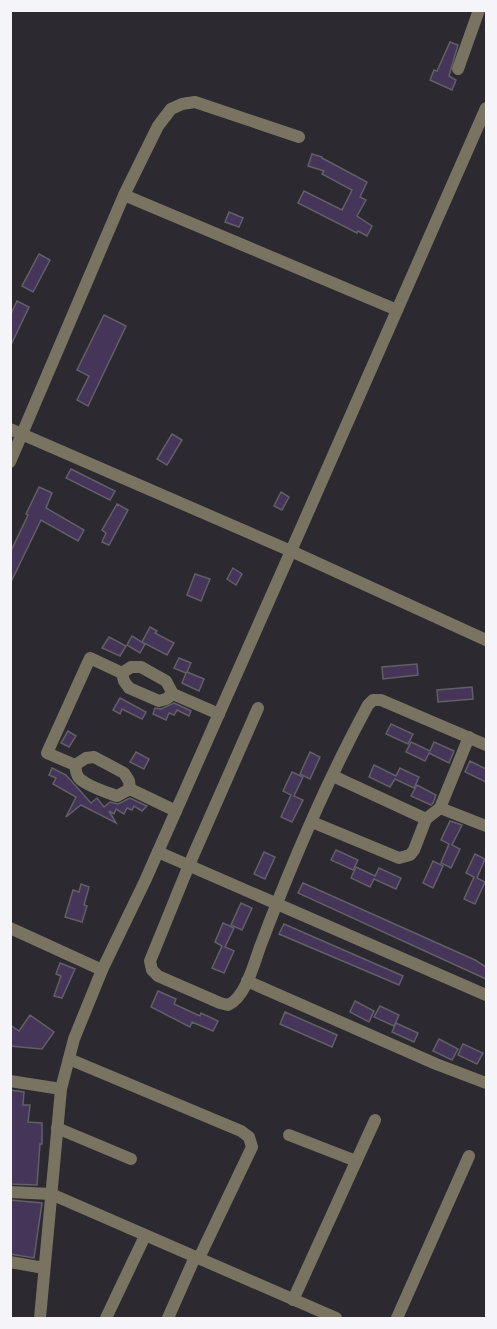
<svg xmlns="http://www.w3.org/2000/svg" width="497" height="1329" viewBox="0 0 497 1329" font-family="'Public Sans',sans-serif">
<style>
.building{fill:#443559;stroke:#625f67;stroke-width:1.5}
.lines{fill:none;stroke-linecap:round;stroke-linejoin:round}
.minor{stroke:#787461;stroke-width:12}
</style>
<rect width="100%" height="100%" fill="#2c2930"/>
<g class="building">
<polygon points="450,42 458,45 449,76 456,80 452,90 430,80 434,70 437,71"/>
<polygon points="312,154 322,157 322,158 367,182 360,197 366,200 357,216 372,226 367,236 358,231 357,233 298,203 304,191 342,210 352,190 322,174 324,171 308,166"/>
<polygon points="229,212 243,218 239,227 225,222"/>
<polygon points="39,254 50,260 33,292 22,286"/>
<polygon points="17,301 29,307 10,347 10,316"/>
<polygon points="104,315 126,326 88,406 77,400 89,376 77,370"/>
<polygon points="172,434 182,440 167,465 157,459"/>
<polygon points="71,469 115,491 110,500 66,478"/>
<polygon points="39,487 52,493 46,508 84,530 78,541 41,520 10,584 10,553 28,515 26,514"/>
<polygon points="281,492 289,497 282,510 274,506"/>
<polygon points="117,504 128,510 109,545 102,542 106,533 102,530"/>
<polygon points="233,568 242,574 236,585 227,579"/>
<polygon points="195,574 210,579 201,601 187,595"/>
<polygon points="150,627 157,631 155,633 174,643 167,655 142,642"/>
<polygon points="132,636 145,644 140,653 127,645"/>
<polygon points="109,637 126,646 120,656 102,648"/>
<polygon points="179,658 191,663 187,672 204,679 199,691 182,683 186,673 174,668"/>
<polygon points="417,664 418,675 383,679 382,667"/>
<polygon points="472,687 473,699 438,702 437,690"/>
<polygon points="120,698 146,712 142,719 122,709 120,714 113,710"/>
<polygon points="174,703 191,711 189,716 177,710 174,715 169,713 166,720 153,714 155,708 161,709"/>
<polygon points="391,724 413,734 408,744 386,734"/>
<polygon points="68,731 76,736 69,747 61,743"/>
<polygon points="411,742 430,751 434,742 454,751 449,763 429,753 425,761 406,752"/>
<polygon points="136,752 149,759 144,769 130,762"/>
<polygon points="310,752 320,757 310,779 300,774"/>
<polygon points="470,761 486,769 486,782 465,772"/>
<polygon points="374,765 396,776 400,768 419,777 414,788 395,779 390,787 369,777"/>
<polygon points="52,768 66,775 91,803 97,798 104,807 110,802 118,804 130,798 147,806 142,811 134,806 132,810 127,808 124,814 116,809 114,814 109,811 116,823 81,805 66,817 76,797 53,784 56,778 49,775"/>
<polygon points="292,772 303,777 294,796 303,800 292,822 281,817 291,795 283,791"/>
<polygon points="417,785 436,795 433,803 431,805 411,796"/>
<polygon points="450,821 462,825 452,845 460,849 451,868 441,863 449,844 441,840"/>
<polygon points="336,850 358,860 353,870 331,860"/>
<polygon points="264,852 275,857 265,879 254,874"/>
<polygon points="475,854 485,859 477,878 485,882 475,904 464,899 474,877 466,873"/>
<polygon points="433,861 443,866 433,888 423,883"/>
<polygon points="356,867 375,876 379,868 401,878 396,889 374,879 370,887 351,878"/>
<polygon points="303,883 475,960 486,967 486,979 298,893"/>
<polygon points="81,884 89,887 84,905 87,906 82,922 65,917 73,890 79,892"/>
<polygon points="241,903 252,908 242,930 231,925"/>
<polygon points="223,923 234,928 225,947 234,951 224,973 212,968 222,946 215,942"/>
<polygon points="284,924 403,976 399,985 279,934"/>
<polygon points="60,963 75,969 62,998 54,996 61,976 56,974"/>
<polygon points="158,991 176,999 174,1004 200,1016 201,1013 218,1021 213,1031 192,1022 190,1027 151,1007"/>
<polygon points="355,1001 374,1011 369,1022 350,1012"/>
<polygon points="380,1006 399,1015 394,1026 374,1017"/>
<polygon points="285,1012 337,1035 332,1047 280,1024"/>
<polygon points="30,1015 54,1032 42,1049 10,1046 10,1025 19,1031"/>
<polygon points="396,1023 418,1033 414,1042 392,1032"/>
<polygon points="439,1039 458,1049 452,1060 433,1051"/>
<polygon points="463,1044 483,1053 477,1064 458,1055"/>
<polygon points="10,1090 24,1092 23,1105 30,1105 28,1122 42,1123 42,1144 40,1144 37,1185 10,1184"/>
<polygon points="10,1200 42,1203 34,1258 10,1254"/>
</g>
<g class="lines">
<g class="minor">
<polyline points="458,69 479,10"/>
<polyline points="124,195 397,310"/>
<polyline points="10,429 291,551 486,108"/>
<polyline points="10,462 124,195 158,126 171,109 182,104 195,102 299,137"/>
<polyline points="122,673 124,681 129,688 159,701 166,699 173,694"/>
<path d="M258,708l-69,157 -39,96 2,9 6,6 62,27 8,2c17,-7 26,-41 32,-58 31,-82 66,-165 108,-242l5,-5h8l105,45"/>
<polyline points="75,765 86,758 94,757 124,773 129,781 130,789"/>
<polyline points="333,776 426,819"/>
<polyline points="440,808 486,826"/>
<path d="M176,811l-46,-22 -13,7c-11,-4 -28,-9 -37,-17 -4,-3 -4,-9 -5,-14l-28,-12 43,-95 32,15 9,-6h10l25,14 7,13 46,20"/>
<polyline points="312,822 399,858 410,855 414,850 426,819 440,808 469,737"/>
<polyline points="158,852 486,995"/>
<polyline points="10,928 102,970"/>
<polyline points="247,981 436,1064 486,1083"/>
<polyline points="69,1059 241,1131 249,1137 252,1147 199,1258"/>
<polyline points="10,1081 61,1089"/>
<polyline points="57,1128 131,1159"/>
<polyline points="289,1135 356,1161"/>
<polyline points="10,1192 51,1194 336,1318"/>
<polyline points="10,1262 44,1268"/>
<polyline points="293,1300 375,1120"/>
<polyline points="40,1318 61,1089 74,1039 102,970 145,881 291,551 486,640"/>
<polyline points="106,1318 145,1236"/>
<polyline points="168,1318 195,1257"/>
<polyline points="397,1318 469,1156"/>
</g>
</g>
<rect width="497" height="1329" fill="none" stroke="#f5f4f8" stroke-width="24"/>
</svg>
